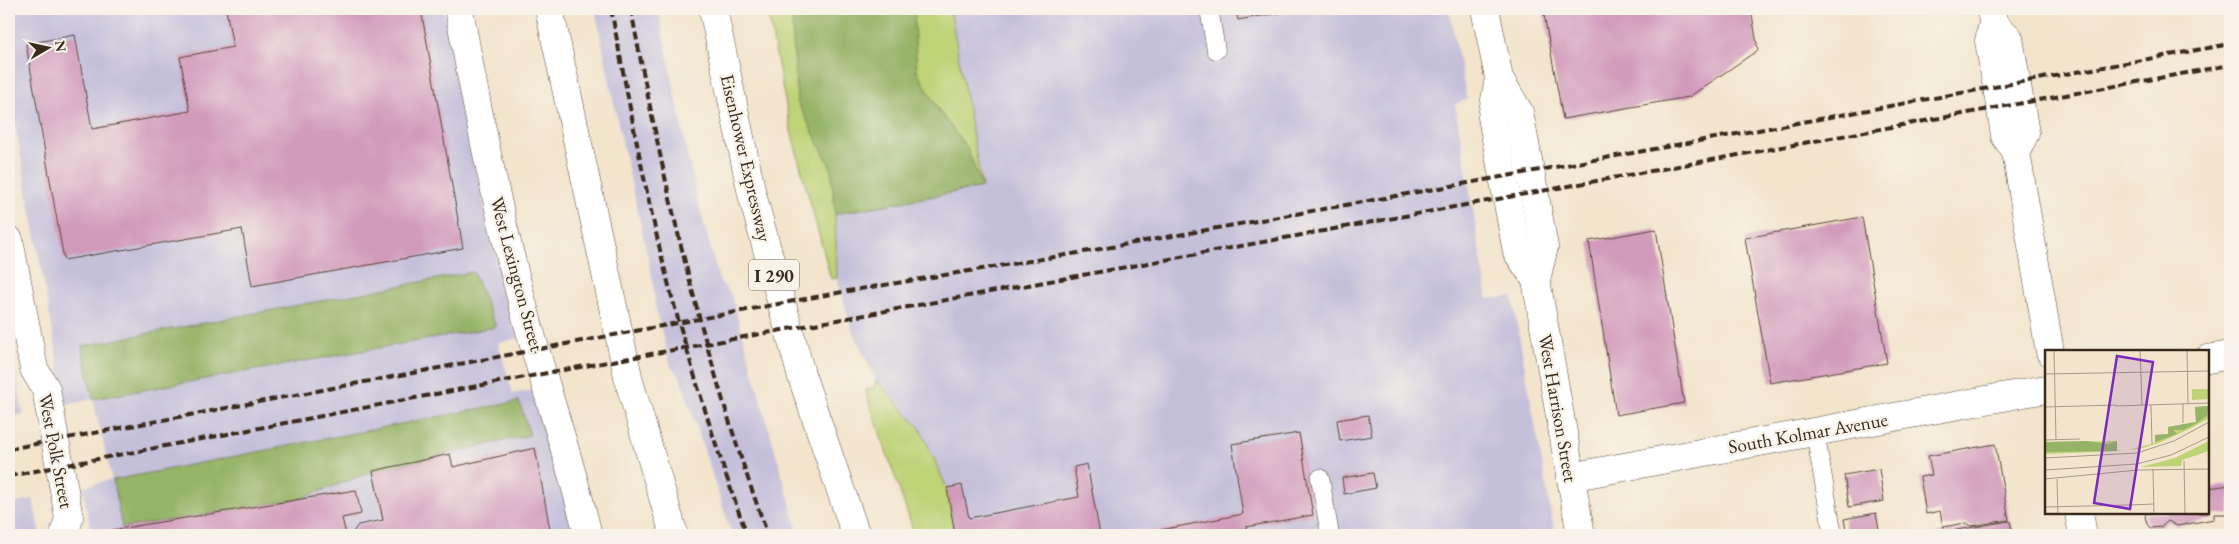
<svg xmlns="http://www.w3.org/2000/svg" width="2239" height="544" viewBox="0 0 2239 544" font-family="'EB Garamond',serif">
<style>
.industrial{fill:#c5c0da;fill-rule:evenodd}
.green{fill:#bed276;stroke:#7c7e4a}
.forest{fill:#96b467;stroke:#686f42}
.building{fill:#d29bbc}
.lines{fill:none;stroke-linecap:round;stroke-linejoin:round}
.lane-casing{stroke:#574638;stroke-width:19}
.street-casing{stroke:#574638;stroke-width:29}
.secondary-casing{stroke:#574638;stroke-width:29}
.highway-casing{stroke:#574638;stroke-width:29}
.lane{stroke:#fff;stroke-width:18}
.street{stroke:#fff;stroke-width:28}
.secondary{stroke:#fff;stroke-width:28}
.highway{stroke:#fff;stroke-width:28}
.rail{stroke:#3b2a1e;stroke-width:4;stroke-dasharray:8 4;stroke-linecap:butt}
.labels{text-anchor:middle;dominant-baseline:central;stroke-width:5;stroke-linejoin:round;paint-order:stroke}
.shield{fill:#f7f3e8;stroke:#73665b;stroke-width:1}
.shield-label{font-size:18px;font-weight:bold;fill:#3b2a1e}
.street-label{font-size:19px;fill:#3b2a1e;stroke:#f7f3e8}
.inset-road{fill:none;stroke:#a99a86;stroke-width:1}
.view{fill:#7b2cbf;fill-opacity:0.15;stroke:#7b2cbf;stroke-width:2.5}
.inset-edge{fill:none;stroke:#3b2a1e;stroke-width:2.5}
</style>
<rect width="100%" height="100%" fill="#f7f3e8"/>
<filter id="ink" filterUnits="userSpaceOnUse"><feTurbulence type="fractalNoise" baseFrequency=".02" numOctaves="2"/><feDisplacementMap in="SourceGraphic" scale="10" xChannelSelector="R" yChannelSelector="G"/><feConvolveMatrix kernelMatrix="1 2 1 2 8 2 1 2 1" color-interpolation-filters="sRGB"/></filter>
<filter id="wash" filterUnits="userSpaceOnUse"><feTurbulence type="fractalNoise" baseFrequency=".0096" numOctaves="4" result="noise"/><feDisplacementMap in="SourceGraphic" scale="20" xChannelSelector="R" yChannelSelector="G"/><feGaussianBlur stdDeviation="1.12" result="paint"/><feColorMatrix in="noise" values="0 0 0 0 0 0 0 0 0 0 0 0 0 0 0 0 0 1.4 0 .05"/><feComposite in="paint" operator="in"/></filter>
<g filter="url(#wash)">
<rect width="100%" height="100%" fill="#f3e4cc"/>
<g class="industrial">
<path d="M9,9h435l26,134 24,104 25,91 -21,5 15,51 21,-4 41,145h-484l-8,-48 29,-8 -19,-80 -27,6 -57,-314zM473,272l23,55 -404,72zM519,401l11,34 -157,36 -73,28 -187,-19z"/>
<polygon points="595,9 658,9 696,194 719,280 731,294 799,535 732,535 680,376 671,367 655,306 653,281 618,123"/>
<polygon points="950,9 1449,9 1467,100 1455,104 1488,299 1512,296 1555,535 955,535 947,488 920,428 876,380 852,330 837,278 835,214 982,187"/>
<polygon points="9,334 23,414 9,417"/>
<polygon points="9,491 12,504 33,499 40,535 16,535 12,505 9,505"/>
</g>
<g class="green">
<polygon points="767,9 950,9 982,187 835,214 837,278 831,279 791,131"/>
<polygon points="876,380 920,428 947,488 955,535 915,535 865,390 874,388"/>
</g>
<g class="forest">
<polygon points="791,9 916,9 914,23 917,71 940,112 967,148 982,187 835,214 831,168 797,101"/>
<polygon points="473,272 496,327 93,399 82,346"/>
<polygon points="519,401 530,435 373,471 300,499 122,528 113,480"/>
</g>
<g id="blocks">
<g class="building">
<polygon points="226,9 421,9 463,248 252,286 242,229 64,260 26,44 75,35 92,129 190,111 180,57 233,47"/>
<polygon points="1236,9 1295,9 1295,10 1238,20"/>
<polygon points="1543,9 1751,9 1758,50 1689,97 1563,119"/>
<polygon points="1862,217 1887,363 1770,383 1745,238"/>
<polygon points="1656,229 1684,403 1616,415 1589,241"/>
<polygon points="1368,415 1372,436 1340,441 1337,420"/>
<polygon points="1299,433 1313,515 1246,527 1247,535 1135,535 1243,514 1232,444"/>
<polygon points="1995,444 2009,520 1971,526 1965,523 1943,527 1940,511 1926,514 1920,477 1932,475 1928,456"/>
<polygon points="535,448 551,535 351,535 358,525 383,520 373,471 450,454 453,467"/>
<polygon points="1087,464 1100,535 955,535 947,488 962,485 969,518 1079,497 1074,467"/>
<polygon points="1879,469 1884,501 1849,507 1844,475"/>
<polygon points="1373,473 1376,488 1344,494 1342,478"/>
<polygon points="2230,485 2230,514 2214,514 2214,519 2177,526 2168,521 2161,527 2150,528 2147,524 2145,516 2147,513 2208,513 2208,488"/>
<polygon points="356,490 361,514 342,518 346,535 113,535 112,530"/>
<polygon points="1876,513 1880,535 1847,535 1844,519"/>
<polygon points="2010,521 2013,535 1933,535 1933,534"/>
</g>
</g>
</g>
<g filter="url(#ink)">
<use href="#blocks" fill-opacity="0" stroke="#574638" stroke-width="1"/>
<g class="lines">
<defs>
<g id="lane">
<polyline points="1209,9 1216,50"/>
<polyline points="1815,432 1833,535"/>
<polyline points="1320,478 1330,535"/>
</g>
<g id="street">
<polyline points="1991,9 1993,23 1989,41 2003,122 2005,136 2016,152 2050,352"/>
<polyline points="1993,23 2009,38 2025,133 2016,152"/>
<polyline points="9,240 34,369 46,389 69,518 64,535"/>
<polyline points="2208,359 2230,355"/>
<polyline points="1570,477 2046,389"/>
<polyline points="2079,513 2083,535"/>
</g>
<g id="secondary">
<path d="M459,9c18,101 38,201 65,300 20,76 46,150 64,226"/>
<polyline points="1485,9 1499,78 1519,112 1536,202 1544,247 1536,280"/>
<polyline points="1499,78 1492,117 1517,252 1536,280 1581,535"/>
</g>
<g id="highway">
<polyline points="549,9 629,381 674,535"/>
<polyline points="713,9 752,194 801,374 856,535"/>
</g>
</defs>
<use href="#lane" class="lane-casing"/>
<use href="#street" class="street-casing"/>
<use href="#secondary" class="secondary-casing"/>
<use href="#highway" class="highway-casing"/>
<use href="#lane" class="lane"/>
<use href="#street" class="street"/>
<use href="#secondary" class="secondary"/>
<use href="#highway" class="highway"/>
<g class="rail">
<path d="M611,9c19,97 36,196 62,292 22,79 46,157 74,234"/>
<path d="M631,9c33,178 74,356 137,526"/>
<polyline points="9,449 842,292 1078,253 1468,183 2230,44"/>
<polyline points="9,476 509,380 2230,65"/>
</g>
</g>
</g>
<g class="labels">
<rect class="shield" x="749" y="259.5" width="50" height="31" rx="4"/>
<g class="shield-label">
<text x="774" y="275">I 290</text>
</g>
<g class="street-label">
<text transform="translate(746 158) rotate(77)">Eisenhower Expressway</text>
<text transform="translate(517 274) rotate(75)">West Lexington Street</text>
<text transform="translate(1558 408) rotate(80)">West Harrison Street</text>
<text transform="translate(1808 433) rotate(-10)">South Kolmar Avenue</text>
<text transform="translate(56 451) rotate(79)">West Polk Street</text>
</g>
</g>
<g transform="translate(2045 350)">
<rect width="164" height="164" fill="#f3e4cc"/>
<path d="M147,39h17v10l-17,1zM164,56v12l-18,10 -32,15 -20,6 -11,1 27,-7v-8l13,-1v-7l28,-5 -1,-15zM72,91v9l4,1 -76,3v-12zM164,91v10l-27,9 -1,6 -40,1 34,-9z" fill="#bed276"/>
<path d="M164,56l-2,10 -12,8 -12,6h-10l4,4 -22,8v-7l13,-1v-7l28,-5 -1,-15zM42,91l21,3 9,-3v10l-72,1v-10z" fill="#96b467"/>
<path class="inset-road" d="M9,0l2,90M95,0l2,55M142,0l1,54M0,24l164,-3M138,54v19M106,55l1,39M70,56l94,-3M0,57l71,-2M0,90l35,-1M0,108l92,-5 37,-12 35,-19M139,111l1,53M108,119l1,45M0,120l92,-6 34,-9 38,-18M0,129l93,-9 71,-1M12,129l1,35M84,155l25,-1M0,157l85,-2"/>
<path class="view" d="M72,6l36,6 -23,147 -36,-6z"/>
<rect width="164" height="164" class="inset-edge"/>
</g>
<rect width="2239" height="544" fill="none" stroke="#f7f3e8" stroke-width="30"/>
<g transform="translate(48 48) rotate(81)" stroke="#f7f3e8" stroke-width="4" paint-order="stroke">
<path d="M0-4L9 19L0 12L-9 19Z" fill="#3b2a1e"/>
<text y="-8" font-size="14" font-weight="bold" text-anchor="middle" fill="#3b2a1e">N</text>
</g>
</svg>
